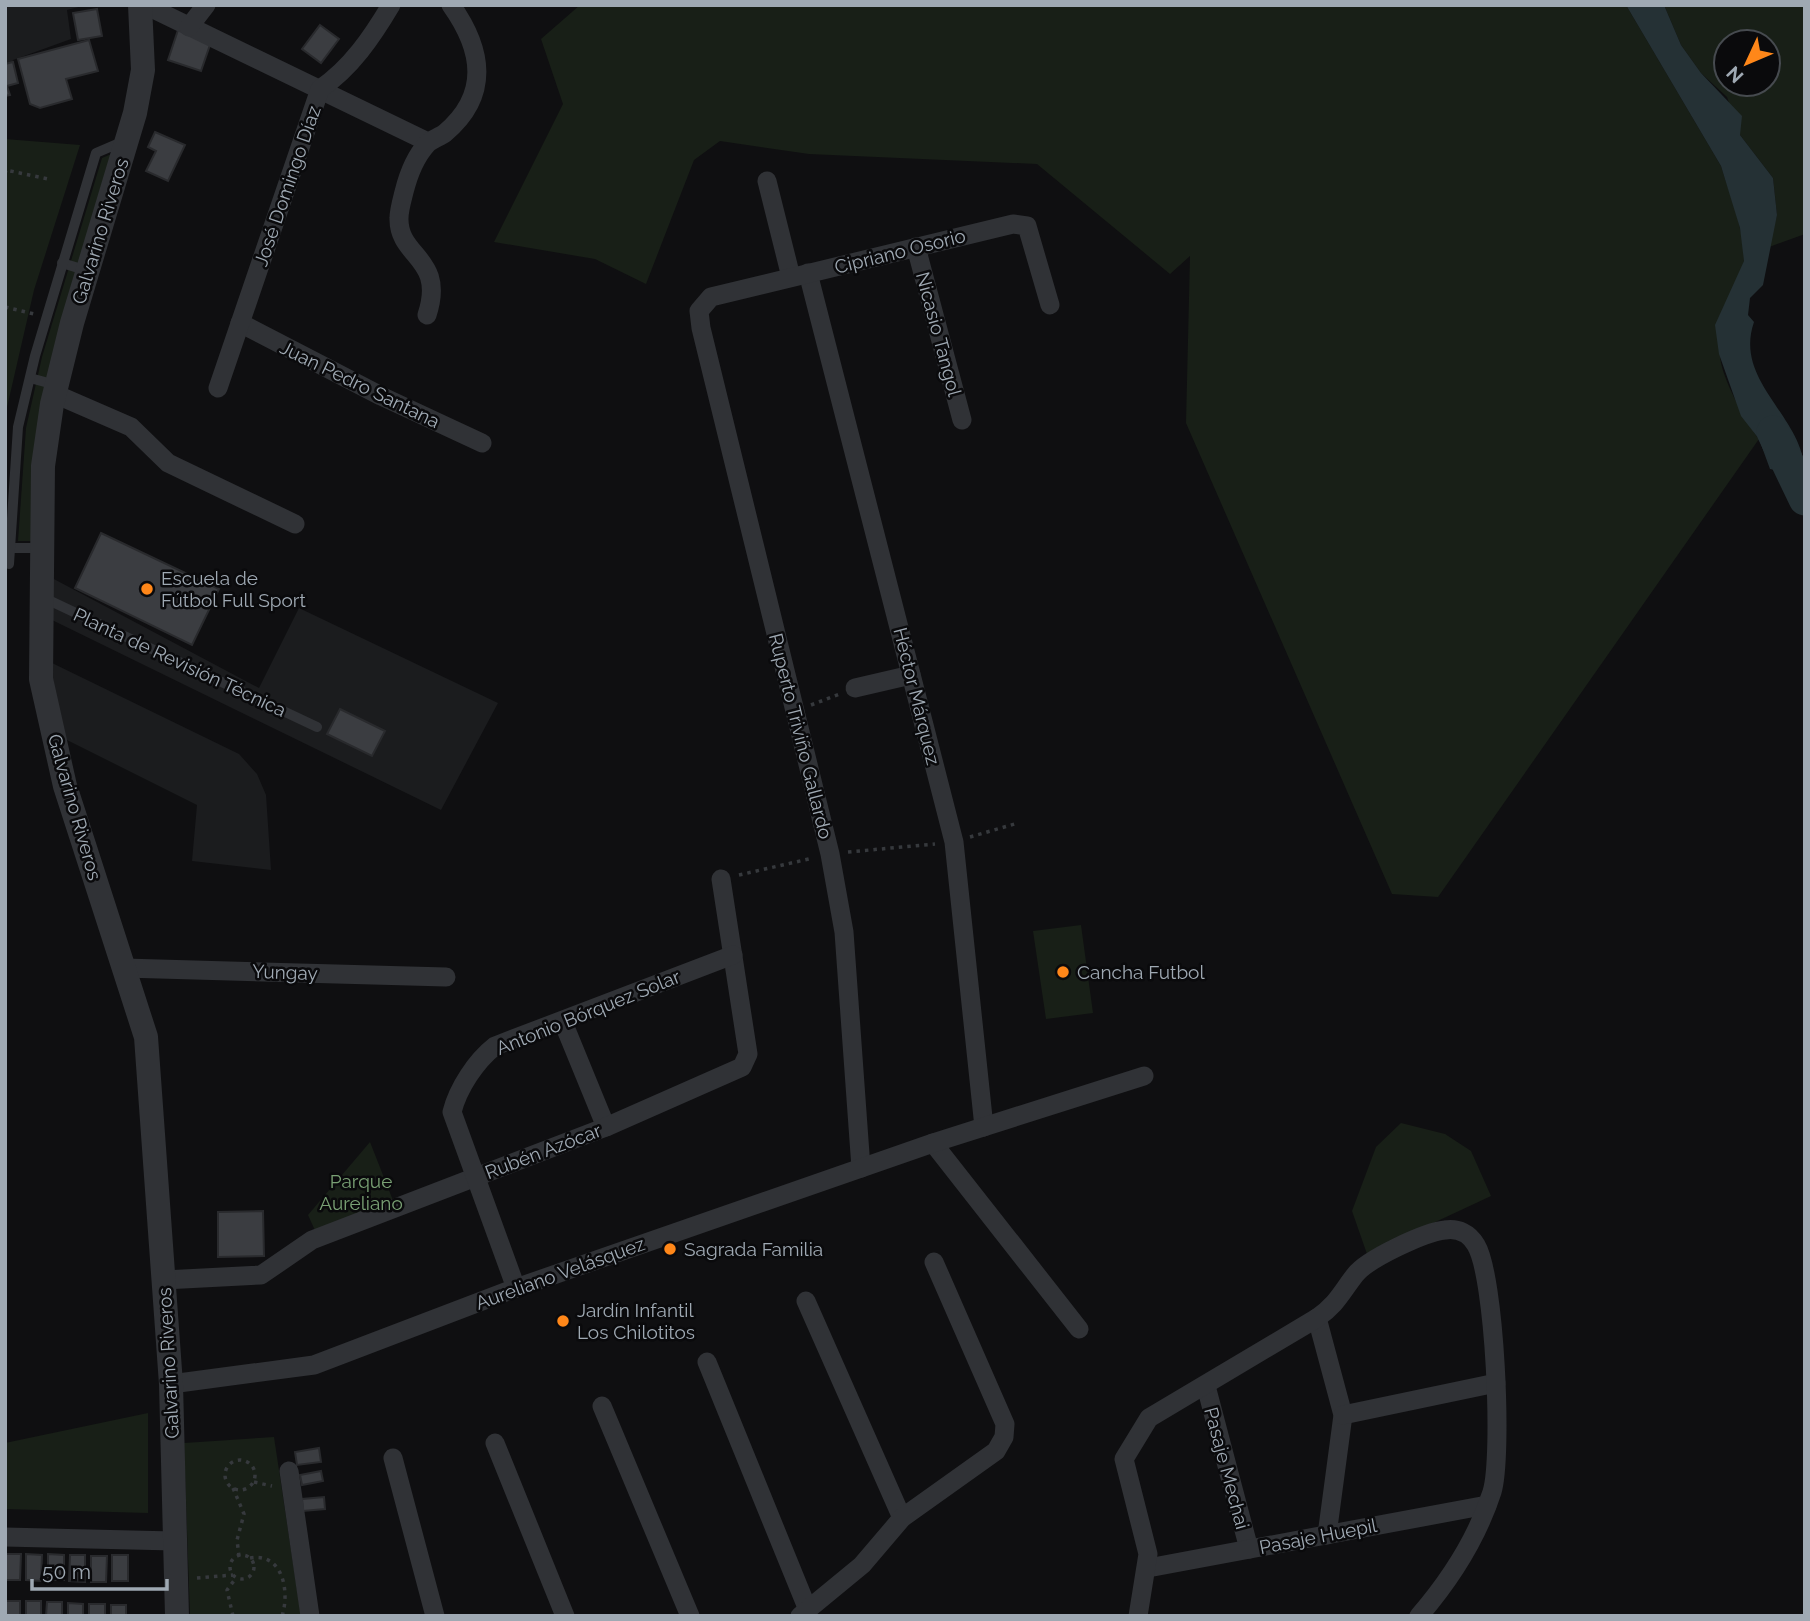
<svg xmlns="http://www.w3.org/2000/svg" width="1810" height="1621" viewBox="0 0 1810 1621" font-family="Raleway,sans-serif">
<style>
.built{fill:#1b1c1e}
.green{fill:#181f17;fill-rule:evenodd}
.water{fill:#253135}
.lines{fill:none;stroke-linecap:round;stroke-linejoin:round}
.river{stroke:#253135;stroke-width:33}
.building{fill:#3b3d41;stroke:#292a2d;stroke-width:2}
.path{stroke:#36393d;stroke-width:3.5;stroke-dasharray:3.5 5;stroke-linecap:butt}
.service{stroke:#303236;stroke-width:10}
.minor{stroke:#303236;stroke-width:19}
.tertiary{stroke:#303236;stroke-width:24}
.poi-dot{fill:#ff8719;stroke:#0a0a0c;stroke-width:2.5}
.labels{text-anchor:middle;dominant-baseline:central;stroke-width:5;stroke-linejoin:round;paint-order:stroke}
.street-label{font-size:19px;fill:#9fa9b3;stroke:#0a0a0c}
.poi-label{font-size:19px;fill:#9fa9b3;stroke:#0a0a0c;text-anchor:start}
.park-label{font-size:19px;fill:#79a074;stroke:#0a0a0c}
</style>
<rect width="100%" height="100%" fill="#0f0f11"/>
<g class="built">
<polygon points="5,5 86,5 67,10 71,39 13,60 5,101"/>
<polygon points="52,578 259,688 299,608 498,703 441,810 52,620"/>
<polygon points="50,662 239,754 257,774 266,795 271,870 192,861 197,805 63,738"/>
</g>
<g class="green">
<path d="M580,5h1046l95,161c9,30 23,62 23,94 -1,29 -24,64 -24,93 -1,21 26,69 39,86l-321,458 -46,-3 -206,-471 4,-167 -20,18 -133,-110 -228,-10 -89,-13 -26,19 -48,124 -51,-25 -101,-17 69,-138 -22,-65z"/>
<path d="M1664,5h141v229l-36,13 8,-32 -4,-37 -33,-43 -13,-38 -26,-24 -20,-28zM1726,42h42v42h-42z"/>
<polygon points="5,139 80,145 34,290 5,416"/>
<polygon points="116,152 35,541 18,541 26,428 42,357 102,158"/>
<polygon points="1081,925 1093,1013 1046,1019 1033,931"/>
<polygon points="1401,1123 1445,1134 1471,1151 1491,1196 1367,1254 1352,1211 1376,1147"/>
<polygon points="370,1142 396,1208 318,1237 308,1215"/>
<polygon points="148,1413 148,1513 5,1509 5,1443"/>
<polygon points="274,1437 301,1616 190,1616 184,1443"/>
</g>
<path class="water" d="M1626,5h38l17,40 20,28 41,43 -2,19 33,43 4,37 -14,70 -13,13 -2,17 6,7c-21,61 51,94 51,153l-35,-6 -11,-30 -18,-23 -22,-62 -4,-29 29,-64 -4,-33 -12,-39 -7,-23z"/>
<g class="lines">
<polyline class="river" points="1773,432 1805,499"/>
</g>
<g class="building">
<polygon points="97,9 102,36 78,40 73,13"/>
<polygon points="320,25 339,39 321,63 302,49"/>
<polygon points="179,27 212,39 201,71 168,60"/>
<polygon points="89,40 98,71 66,79 72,99 40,108 30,104 18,59"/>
<polygon points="13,62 18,83 7,86 10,95 5,96 5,64"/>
<polygon points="155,132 185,145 168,181 146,171 156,151 148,147"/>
<polygon points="101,533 219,589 192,645 75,588"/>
<polygon points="340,709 385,731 372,756 327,734"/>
<polygon points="263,1211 264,1256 218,1257 218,1212"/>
<polygon points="319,1448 321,1462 297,1465 295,1452"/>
<polygon points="321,1471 323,1481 302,1485 300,1475"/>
<polygon points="324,1497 325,1509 303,1511 302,1499"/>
<polygon points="5,1554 21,1554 20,1580 5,1580"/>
<polygon points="26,1554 42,1555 41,1581 26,1580"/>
<polygon points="48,1554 64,1555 64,1580 48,1580"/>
<polygon points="70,1555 85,1555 85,1582 69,1581"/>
<rect x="112" y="1555" width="16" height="26"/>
<polygon points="91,1556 107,1556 106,1582 91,1582"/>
<rect x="5" y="1601" width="15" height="15"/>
<rect x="26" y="1601" width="15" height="15"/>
<polygon points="47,1602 62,1602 62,1616 46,1616"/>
<polygon points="68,1603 83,1604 83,1616 68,1616"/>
<rect x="89" y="1604" width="16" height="12"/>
<rect x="111" y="1605" width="15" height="11"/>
</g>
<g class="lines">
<g class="path">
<polyline points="5,174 6,170 48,179"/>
<polyline points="5,307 34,314"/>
<polyline points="811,705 840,694"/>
<polyline points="970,837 1018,823"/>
<polyline points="848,852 935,844"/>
<polyline points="739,875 813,858"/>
<circle cx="240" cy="1475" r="15"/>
<polyline points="254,1482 272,1486"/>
<polyline points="233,1488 244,1514 237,1540 239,1556"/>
<circle cx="242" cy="1567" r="12"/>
<path d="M250,1558c33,-6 40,34 32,58"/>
<polyline points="197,1578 233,1575"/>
<polyline points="233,1616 227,1590 236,1578"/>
</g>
<g class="service">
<polyline points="62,263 88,271"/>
<polyline points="30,378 56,385"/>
<polyline points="10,548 41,548"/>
<polyline points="9,564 18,427 35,356 96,153 124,141"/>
<polyline points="42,597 317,727"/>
</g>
<g class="minor">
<polyline points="145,5 428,142"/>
<polyline points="189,27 206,5"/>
<polyline points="767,181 791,277"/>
<polyline points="916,247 962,420"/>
<polyline points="808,273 954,842 984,1127"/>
<path d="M427,315c19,-58 -29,-57 -28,-97 0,-8 3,-18 5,-26 4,-16 12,-36 23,-48 5,-5 13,-7 18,-11 45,-38 38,-83 6,-128"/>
<polyline points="240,323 381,396 482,443"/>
<path d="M218,388l102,-299c31,-21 52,-52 71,-84"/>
<polyline points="55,394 131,427 168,463 295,524"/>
<polyline points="855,688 911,675"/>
<polyline points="124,968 446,977"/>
<polyline points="563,1022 606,1127"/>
<polyline points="933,1143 1079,1329"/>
<polyline points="861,1168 844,932 830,854 701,328 699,311 711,297 1013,224 1027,226 1050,305"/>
<polyline points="164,1280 261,1275 312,1240 606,1127 742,1067 748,1054 721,879"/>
<path d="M516,1288l-64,-176c6,-24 24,-51 43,-66l238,-91"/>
<polyline points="806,1301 902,1518"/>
<polyline points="1317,1318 1343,1415 1327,1535"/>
<polyline points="707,1362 808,1610"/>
<polyline points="171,1384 314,1365 516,1288 933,1143 1144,1076"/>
<polyline points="1206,1386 1249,1549"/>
<polyline points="602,1406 690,1616"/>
<polyline points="1343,1415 1496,1383"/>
<polyline points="495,1443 565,1616"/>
<polyline points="393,1458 435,1616"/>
<polyline points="289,1471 310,1616"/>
<polyline points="5,1537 174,1541"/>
<polyline points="1148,1568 1487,1505"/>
<polyline points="800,1616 862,1565 902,1518 996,1451 1004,1437 1005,1424 934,1262"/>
<path d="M1138,1616l10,-62 -24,-95 25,-41 168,-100c20,-14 24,-25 38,-43 12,-16 70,-43 90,-45 13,-2 24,3 31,15 19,31 27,211 16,247 -15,46 -42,88 -73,124"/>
</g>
<polyline class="tertiary" points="140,5 143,70 135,113 72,323 52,404 43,466 41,679 65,786 146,1037 171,1384 177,1616"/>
</g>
<g class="poi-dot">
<circle cx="147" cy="589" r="7"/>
<circle cx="1063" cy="972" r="7"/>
<circle cx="670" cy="1249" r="7"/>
<circle cx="563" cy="1321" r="7"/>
</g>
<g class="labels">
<g class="street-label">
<text transform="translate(287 186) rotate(-71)">José Domingo Díaz</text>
<text transform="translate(100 231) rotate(-73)">Galvarino Riveros</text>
<text transform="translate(900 251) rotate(-14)">Cipriano Osorio</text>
<text transform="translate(939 334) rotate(75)">Nicasio Tangol</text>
<text transform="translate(360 384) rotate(26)">Juan Pedro Santana</text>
<text transform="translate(180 662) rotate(25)">Planta de Revisión Técnica</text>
<text transform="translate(917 696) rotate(76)">Héctor Márquez</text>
<text transform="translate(801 736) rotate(76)">Ruperto Triviño Gallardo</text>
<text transform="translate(75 807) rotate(74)">Galvarino Riveros</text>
<text transform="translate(285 972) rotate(2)">Yungay</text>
<text transform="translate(588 1012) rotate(-22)">Antonio Bórquez Solar</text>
<text transform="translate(543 1151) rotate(-21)">Rubén Azócar</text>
<text transform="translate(560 1273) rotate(-20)">Aureliano Velásquez</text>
<text transform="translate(168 1363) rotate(-93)">Galvarino Riveros</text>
<text transform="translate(1227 1468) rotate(75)">Pasaje Mechai</text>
<text transform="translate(1318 1536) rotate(-11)">Pasaje Huepil</text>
</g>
<g class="poi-label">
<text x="161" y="578">Escuela de<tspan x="161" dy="22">Fútbol Full Sport</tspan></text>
<text x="1077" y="972">Cancha Futbol</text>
<text x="684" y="1249">Sagrada Familia</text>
<text x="577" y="1310">Jardín Infantil<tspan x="577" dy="22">Los Chilotitos</tspan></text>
</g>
<g class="park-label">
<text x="361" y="1181">Parque<tspan x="361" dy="22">Aureliano</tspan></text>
</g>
</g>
<rect width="1810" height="1621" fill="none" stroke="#9fa9b3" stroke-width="14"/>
<g transform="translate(1747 63) rotate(226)"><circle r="33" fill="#0a0a0c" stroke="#464a4f" stroke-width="2"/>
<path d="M0-5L12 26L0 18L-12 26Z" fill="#ff8719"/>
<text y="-10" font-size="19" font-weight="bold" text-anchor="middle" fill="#9fa9b3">N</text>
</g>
<path d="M32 1579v10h135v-10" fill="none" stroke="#9fa9b3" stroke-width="3.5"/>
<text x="42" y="1579" font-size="21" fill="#9fa9b3" stroke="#0a0a0c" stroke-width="5" paint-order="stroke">50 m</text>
</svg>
